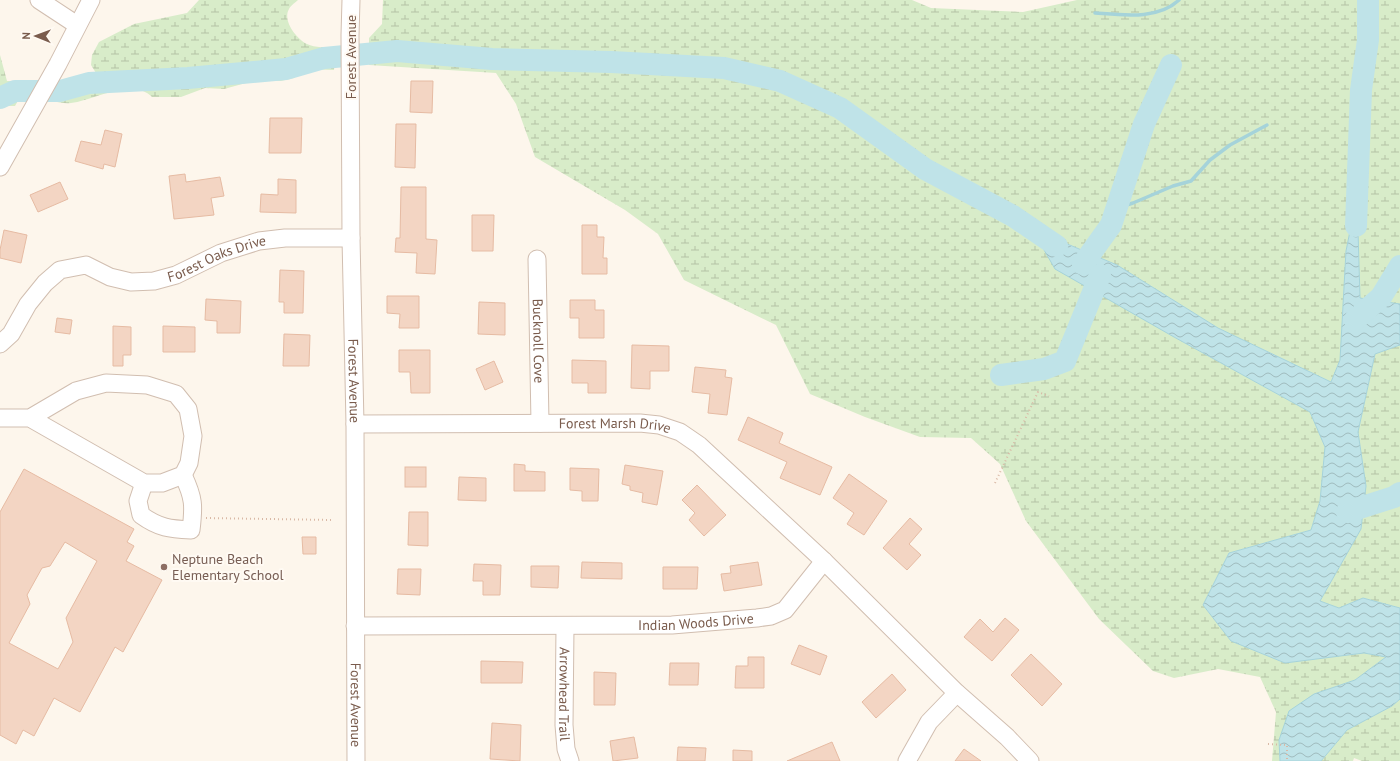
<svg xmlns="http://www.w3.org/2000/svg" width="1400" height="761" viewBox="0 0 1400 761" font-family="'PT Sans',sans-serif">
<style>
.wetland{fill:url(#wetland-marsh)}
.water{fill:url(#water-waves);stroke:#a5d3da}
.lines{fill:none;stroke-linecap:round;stroke-linejoin:round}
.stream{stroke:#a5d3da;stroke-width:3.5}
.river{stroke:#bfe3e8;stroke-width:22}
.building{fill:#f3d5c3;stroke:#e6bba3;fill-rule:evenodd}
.minor-casing{stroke:#d1beb0;stroke-width:19}
.path{stroke:#d9b8a5;stroke-width:2;stroke-dasharray:1 3;stroke-linecap:butt}
.minor{stroke:#fff;stroke-width:17}
.education-dot{fill:#8d6e63;stroke:#fffaf3;stroke-width:1.5}
.labels{text-anchor:middle;dominant-baseline:central;stroke-width:4;stroke-linejoin:round;paint-order:stroke}
.street-label{font-size:14px;fill:#7a5c4d;stroke:#fffaf3}
.education-label{font-size:14px;fill:#785e54;stroke:#fffaf3;text-anchor:start}
</style>
<defs>
<pattern id="wetland-marsh" width="20" height="14" patternUnits="userSpaceOnUse"><rect width="20" height="14" fill="#d8ecc9"/><path d="M1 5h8M5 5V1M11 12h8M15 12V8" fill="none" stroke="#b4c2a5"/></pattern>
<pattern id="water-waves" width="16" height="10" patternUnits="userSpaceOnUse"><rect width="16" height="10" fill="#bfe3e8"/><path d="M0 5q4-4 8 0t8 0" fill="none" stroke="#a0bbbe"/></pattern>
</defs>
<rect width="100%" height="100%" fill="#fdf6ec"/>
<g class="wetland">
<path d="M199,0h99c-2,2 -7,5 -9,9 -7,12 8,30 18,35 8,4 20,3 28,4l-1,22 -28,-1 -12,9 -13,3 -24,-1 -33,9 -19,-1 -24,9h-29c-19,-20 -58,3 -81,6 -6,1 -13,-1 -19,-2l12,-21 32,-7 -5,-8 1,-10 7,-13 35,-18 53,-11z"/>
<polygon points="383,0 912,0 931,8 1023,12 1077,0 1400,0 1400,304 1360,299 1357,199 1346,251 1340,360 1331,382 1218,328 1117,265 1033,229 1174,337 1310,412 1325,447 1320,501 1311,530 1229,553 1203,605 1231,641 1285,663 1364,653 1386,657 1355,680 1314,694 1279,740 1280,761 1272,761 1276,712 1260,677 1218,669 1174,678 1153,671 1099,619 1026,521 1000,464 971,438 920,437 865,417 810,394 776,325 684,280 658,234 625,210 535,157 516,104 496,73 369,65 369,38 382,24"/>
<polygon points="0,55 7,81 29,81 15,106 0,106"/>
<polygon points="1400,345 1400,608 1363,598 1339,608 1320,601 1361,529 1366,486 1358,432 1375,354"/>
<polygon points="1400,699 1400,761 1362,761 1354,758 1353,761 1321,761 1347,730 1392,706"/>
</g>
<polygon class="water" points="1357,196 1360,298 1400,304 1400,345 1375,354 1358,432 1366,486 1361,529 1320,601 1339,608 1363,598 1400,608 1400,699 1392,706 1347,730 1321,761 1280,761 1279,740 1289,711 1314,694 1355,680 1386,657 1364,653 1285,663 1231,641 1203,605 1229,553 1311,530 1320,501 1325,447 1310,412 1174,337 1055,269 1032,229 1117,265 1218,328 1331,382 1340,360 1346,251"/>
<g class="lines">
<g class="stream">
<path d="M1095,13c28,2 63,7 84,-13"/>
<polyline points="1117,208 1133,203 1173,186 1191,181 1210,160 1230,145 1267,125"/>
</g>
<g class="river">
<polyline points="0,98 15,91 60,91 89,83 188,78 286,69 324,58 397,51 492,59 611,62 724,68 780,81 840,108 925,169 1013,216 1057,246"/>
<polyline points="1356,226 1361,90 1368,40 1368,0"/>
<polyline points="1083,264 1111,225 1144,124 1171,65"/>
<polyline points="1355,320 1381,297 1400,266"/>
<polyline points="1001,375 1044,369 1065,361 1100,275"/>
<polyline points="1347,512 1394,497 1400,493"/>
</g>
</g>
<g class="building">
<polygon points="411,81 433,81 432,113 410,112"/>
<polygon points="270,118 302,118 301,153 269,153"/>
<polygon points="396,124 416,124 415,168 395,167"/>
<polygon points="105,130 122,134 115,167 104,164 103,169 75,161 81,141 101,145"/>
<polygon points="185,174 186,182 220,177 224,196 211,198 214,215 174,219 169,176"/>
<polygon points="278,179 296,180 296,213 260,212 261,194 278,195"/>
<polygon points="60,182 68,199 38,212 30,195"/>
<polygon points="401,187 426,187 426,239 437,240 435,274 416,273 417,253 395,252 396,238 400,238"/>
<polygon points="472,215 494,215 493,251 472,251"/>
<polygon points="582,225 597,225 597,237 604,237 603,258 607,258 607,274 582,274"/>
<polygon points="4,230 27,235 21,263 0,258 0,250"/>
<polygon points="280,270 304,271 303,313 284,313 284,302 279,302"/>
<polygon points="387,296 419,296 419,328 399,328 400,314 387,313"/>
<polygon points="206,299 241,301 240,333 217,333 217,321 205,320"/>
<polygon points="570,300 595,300 595,310 604,310 604,338 579,338 579,318 570,318"/>
<polygon points="479,302 505,303 505,335 478,334"/>
<polygon points="57,318 72,320 70,334 55,332"/>
<polygon points="113,326 131,327 131,355 123,355 123,366 113,366"/>
<polygon points="163,326 195,327 195,352 163,352"/>
<polygon points="284,334 310,335 309,366 283,366"/>
<polygon points="632,345 669,346 669,371 650,371 650,389 631,388"/>
<polygon points="399,350 430,350 430,393 411,393 410,372 399,372"/>
<polygon points="572,360 606,361 606,393 588,393 588,383 572,383"/>
<polygon points="494,361 503,382 485,390 476,369"/>
<polygon points="695,367 726,370 725,377 732,378 727,415 708,413 710,394 692,392"/>
<polygon points="748,417 783,433 779,443 832,467 820,495 780,478 787,462 738,440"/>
<polygon points="514,464 525,465 525,471 545,472 545,491 514,491"/>
<polygon points="625,465 663,471 657,505 642,502 643,493 630,490 630,486 622,484"/>
<rect x="405" y="467" width="21" height="20"/>
<polygon points="570,468 599,469 598,501 582,501 582,491 570,490"/>
<path d="M24,469l110,60 -7,13 7,4 -8,15 36,19 -39,72 -8,-5 -35,65 -26,-14 -20,38 -11,-6 -7,14 -16,-9v-223zM65,542l32,19 -31,57 7,24 -15,27 -49,-26 21,-39 -3,-9 15,-27 8,-2z"/>
<polygon points="849,474 887,501 864,535 847,524 854,513 833,498"/>
<polygon points="459,477 486,478 486,501 458,500"/>
<polygon points="697,485 726,515 704,536 689,520 695,513 682,500"/>
<polygon points="409,512 428,512 428,546 408,545"/>
<polygon points="910,518 922,529 909,544 921,555 907,570 883,548"/>
<polygon points="302,537 316,537 316,554 303,554"/>
<polygon points="582,562 622,563 622,579 581,578"/>
<polygon points="758,562 762,585 724,591 721,574 731,573 730,566"/>
<polygon points="474,564 501,565 500,595 483,595 483,581 473,581"/>
<polygon points="531,566 559,566 558,588 531,587"/>
<polygon points="663,567 698,567 697,589 663,589"/>
<polygon points="398,569 421,569 420,595 397,594"/>
<polygon points="1005,618 1019,630 992,661 964,637 980,619 993,632"/>
<polygon points="799,645 827,656 820,675 791,664"/>
<polygon points="1031,654 1062,684 1042,706 1011,675"/>
<polygon points="748,657 764,657 764,688 735,688 736,666 748,666"/>
<polygon points="481,661 523,662 522,683 481,683"/>
<polygon points="670,663 699,663 698,685 669,685"/>
<polygon points="594,672 616,673 615,705 594,705"/>
<polygon points="892,674 906,690 876,718 862,702"/>
<polygon points="492,723 521,725 520,761 490,759"/>
<polygon points="634,737 638,758 613,761 610,741"/>
<polygon points="832,742 840,761 787,761"/>
<polygon points="678,747 706,748 705,761 677,761"/>
<polygon points="964,749 981,761 955,761"/>
<polygon points="733,750 752,751 752,761 733,761"/>
</g>
<g class="lines">
<defs>
<g id="minor">
<polyline points="39,0 77,25"/>
<path id="s1" d="M351,0l-1,35 1,203 4,186 1,337"/>
<polyline points="0,167 58,64 91,0"/>
<path id="s2" d="M537,259l3,164"/>
<path id="s3" d="M0,344l11,-10 17,-30 17,-21 15,-13 26,-5 24,12 21,5 23,-1 22,-6 45,-22 38,-12 26,-3h66"/>
<polyline points="0,418 30,418 144,483 162,483 183,475 189,463 193,436 188,409 176,394 147,385 106,383 76,391 30,418"/>
<path id="s4" d="M355,424l285,-1 19,2 21,7 19,13 125,116 133,132 50,44 23,24"/>
<path d="M144,483l-6,18 3,14c18,13 29,14 50,15 3,-24 3,-32 -8,-55"/>
<path id="s5" d="M355,626l317,-1 85,-7 14,-2 14,-6 39,-49"/>
<path id="s6" d="M565,627l-1,98 2,24 4,12"/>
<polyline points="907,761 929,722 957,693"/>
</g>
</defs>
<use href="#minor" class="minor-casing"/>
<g class="path">
<polyline points="995,483 1038,392 1049,396"/>
<polyline points="206,518 332,520"/>
<polyline points="1268,744 1287,745 1287,760"/>
</g>
<use href="#minor" class="minor"/>
</g>
<circle class="education-dot" cx="164" cy="567" r="4"/>
<g class="labels">
<g class="street-label">
<text transform="translate(351 57) rotate(-90)">Forest Avenue</text>
<text stroke="none"><textPath href="#s3" startOffset="261">Forest Oaks Drive</textPath></text>
<text stroke="none"><textPath href="#s2" startOffset="82">Bucknoll Cove</textPath></text>
<text stroke="none"><textPath href="#s1" startOffset="381">Forest Avenue</textPath></text>
<text stroke="none"><textPath href="#s4" startOffset="260">Forest Marsh Drive</textPath></text>
<text stroke="none"><textPath href="#s5" startOffset="341">Indian Woods Drive</textPath></text>
<text stroke="none"><textPath href="#s6" startOffset="67">Arrowhead Trail</textPath></text>
<text stroke="none"><textPath href="#s1" startOffset="705">Forest Avenue</textPath></text>
</g>
<g class="education-label">
<text x="172" y="559">Neptune Beach<tspan x="172" dy="16">Elementary School</tspan></text>
</g>
</g>
<g transform="translate(36 36) rotate(271)" stroke="#fffaf3" stroke-width="3" paint-order="stroke">
<path d="M0-3L7 15L0 10L-7 15Z" fill="#7a5c4d"/>
<text y="-6" font-size="11" font-weight="bold" text-anchor="middle" fill="#7a5c4d">N</text>
</g>
</svg>
